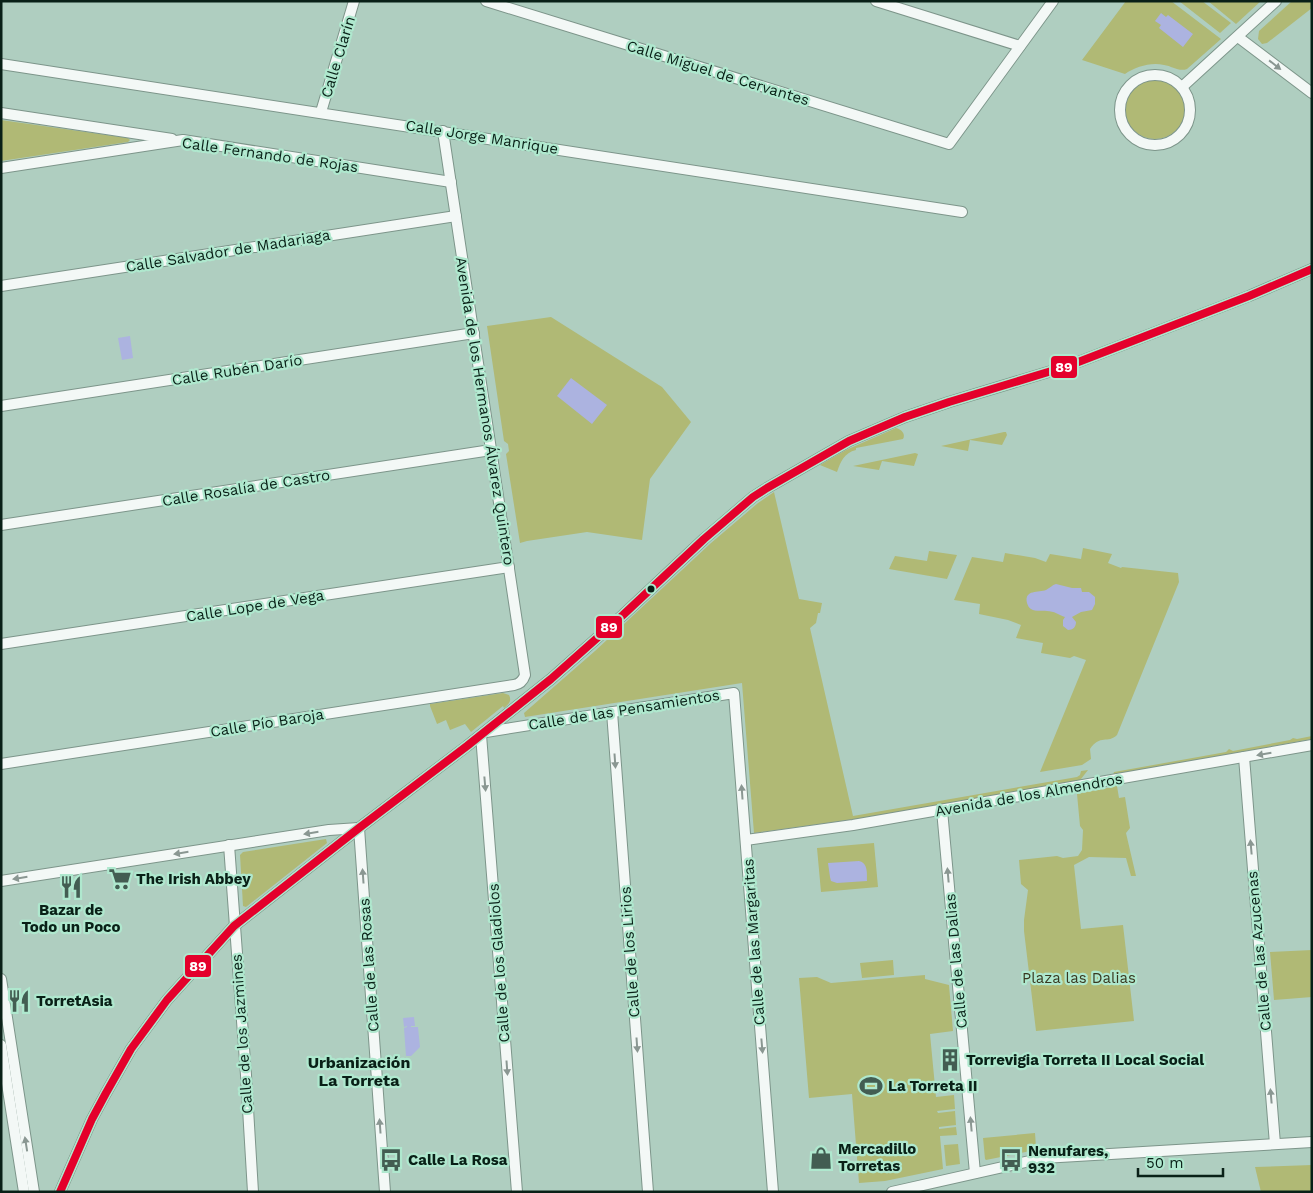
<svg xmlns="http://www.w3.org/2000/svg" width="1313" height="1193" viewBox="0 0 1313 1193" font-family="'Work Sans',sans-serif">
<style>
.green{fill:#b0b975}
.water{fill:#acb3e0}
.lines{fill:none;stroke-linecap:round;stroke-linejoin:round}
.minor-casing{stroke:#7d958a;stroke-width:12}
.minor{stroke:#f3f8f6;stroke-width:10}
.bus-1-casing{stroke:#afe8ce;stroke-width:11}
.bus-1{stroke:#e4002b;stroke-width:8}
.oneway{fill:#8a9792}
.bus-dot{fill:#092017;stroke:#afe8ce;stroke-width:2}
.labels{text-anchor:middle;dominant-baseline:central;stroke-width:4.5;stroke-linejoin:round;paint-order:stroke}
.street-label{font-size:15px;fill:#092017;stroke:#afe8ce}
.poi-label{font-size:15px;font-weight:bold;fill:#092017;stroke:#afe8ce;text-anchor:start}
.park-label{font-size:15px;fill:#38371f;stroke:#afe8ce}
.neighbourhood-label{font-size:16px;font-weight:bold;fill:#092017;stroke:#afe8ce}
.line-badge{stroke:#afe8ce;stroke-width:2}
.badge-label{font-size:14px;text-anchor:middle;font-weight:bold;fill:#fff}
</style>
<rect width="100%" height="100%" fill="#afcec0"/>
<g class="green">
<path d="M1126,1h45l50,38 -34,30c-8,3 -15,-3 -23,-4 -14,-3 -28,2 -39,9l-43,-14z"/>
<polygon points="1179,1 1202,1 1231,23 1220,33"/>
<polygon points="1208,1 1261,1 1236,24"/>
<polygon points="1292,1 1312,1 1312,8 1267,43 1262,44 1258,39 1259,31"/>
<circle cx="1155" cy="109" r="30"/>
<polygon points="1,120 128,138 130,140 128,142 1,161"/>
<polygon points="551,317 662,387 691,422 650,479 642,540 587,532 527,541 520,543 506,454 509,451 508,444 504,441 487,326"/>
<path d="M896,428c5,1 10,6 7,11l-47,9v2c-12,3 -15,11 -19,22l-17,-7 26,-15z"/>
<polygon points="1004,432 1006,432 1007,435 1002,445 970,440 968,451 941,446"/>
<polygon points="915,453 918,454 914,466 882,461 879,470 853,466"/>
<polygon points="774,492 799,599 822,603 820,613 818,613 816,623 810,628 853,816 1077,777 1080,775 1081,771 1088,770 1081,779 1078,781 848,821 848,820 754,833 742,683 525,717 524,713 595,651 711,543 758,503"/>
<path d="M1083,548l29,6 -4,9 13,5 1,-1 56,6 1,9 -62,153c-9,9 -17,-1 -27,14l1,10 -9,6 -42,7 46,-112 -12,-4 -4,2 -29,-5 2,-10 -27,-5 5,-13 -13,-5 -29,-6 1,-10 -26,-4 18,-43 31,5 2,-9 30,5 11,4 4,-8 31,5z"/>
<polygon points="929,551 957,555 947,579 889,569 895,556 927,561"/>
<path d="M503,693l6,2c3,6 0,9 -5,13l-1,-2 -32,26 -6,-8 -15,6 -4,-10 -9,4 -7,-18v-2z"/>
<polygon points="1312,736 1312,739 1113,775 1114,772 1226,752 1229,749 1233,751 1290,740 1293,738 1297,739"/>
<polygon points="1117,786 1119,798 1125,797 1130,828 1126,833 1136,876 1131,876 1126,858 1089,857 1074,865 1081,929 1123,925 1134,1021 1036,1031 1024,931 1024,920 1028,890 1021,884 1019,860 1057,856 1063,858 1078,856 1082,850 1083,830 1080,826 1077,794"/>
<polygon points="326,839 327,843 246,907 243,906 240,855 243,852"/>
<polygon points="874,843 878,887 821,892 817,848"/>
<polygon points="1312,950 1312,997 1274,1000 1270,952"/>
<polygon points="893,960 894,975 862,978 860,963"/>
<polygon points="925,975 925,979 949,985 953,1031 930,1034 936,1097 954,1095 955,1109 937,1111 938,1113 955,1111 956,1125 939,1127 939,1129 956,1127 957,1135 940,1136 943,1169 885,1181 859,1183 852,1094 809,1098 799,978 817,977 831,983"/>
<polygon points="1035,1133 1036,1147 1035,1150 986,1160 985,1159 983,1138"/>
<polygon points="958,1144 960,1164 946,1166 944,1145"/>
<polygon points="1312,1165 1312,1192 1261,1192 1255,1167"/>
</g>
<g class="water">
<polygon points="1161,13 1166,17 1168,15 1193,34 1183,47 1159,28 1161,25 1155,21"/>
<polygon points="130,336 133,358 122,360 118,338"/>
<polygon points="571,378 607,405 592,424 557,396"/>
<path d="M1056,584l16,4h9l1,4h7l6,5v7l-3,6 -11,2 -9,5 4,5c0,5 -3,8 -8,8l-5,-4v-6l2,-3c-6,-2 -11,-6 -18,-6 -5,-1 -11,1 -16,-2 -2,-1 -3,-3 -4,-6 -3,-14 12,-10 19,-13 4,-2 6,-5 10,-6z"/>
<path d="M859,861c9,2 8,12 8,20l-30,2 -6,-2 -1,-4 -2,-14z"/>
<polygon points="414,1017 415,1026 411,1026 411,1027 418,1027 420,1047 411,1056 406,1056 404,1028 407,1027 407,1026 404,1027 403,1018"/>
</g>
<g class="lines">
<defs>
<g id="minor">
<polyline points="486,1 949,144 1053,1"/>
<polyline points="876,1 1020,46"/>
<polyline points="1238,37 1312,93"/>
<polyline points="1,64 962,212"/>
<circle cx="1155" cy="110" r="35"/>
<polyline points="1182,87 1276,1"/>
<polyline points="321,112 354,1"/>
<polyline points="1,113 172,139"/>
<polyline points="1,168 183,140 451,182"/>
<polyline points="1,286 456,216"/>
<polyline points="1,406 474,333"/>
<polyline points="1,525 491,450"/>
<polyline points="1,644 509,567"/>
<polyline points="612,712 648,1192"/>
<polyline points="486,732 734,693 773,1192"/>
<polyline points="481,735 517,1192"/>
<polyline points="1244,757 1275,1144"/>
<path d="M1,764l513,-79c6,-1 9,-4 11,-10l-82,-544"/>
<polyline points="942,810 975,1173"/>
<polyline points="359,828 385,1192"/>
<polyline points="746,840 853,825 1312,745"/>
<polyline points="229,845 246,1075 253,1192"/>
<polyline points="1,881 329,830 359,828"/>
<polyline points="1,979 34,1192"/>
<polyline points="1,1045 24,1192"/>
<polyline points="60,1192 92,1119 106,1093 131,1049 167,1000 234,926 359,828 467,746 551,679 623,615 704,539 753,497 767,488 849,441 905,417 949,402 1068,366 1249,296 1312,269"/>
<polyline points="892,1192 1043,1158 1312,1142"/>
</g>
</defs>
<use href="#minor" class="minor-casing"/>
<use href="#minor" class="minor"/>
<defs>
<polyline id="bus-1" points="60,1192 92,1119 106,1093 131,1049 167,1000 234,926 359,828 467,746 551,679 623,615 704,539 753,497 767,488 849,441 905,417 949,402 1068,366 1249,296 1312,269"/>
</defs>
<use href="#bus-1" class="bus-1-casing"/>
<use href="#bus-1" class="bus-1"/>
</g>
<defs><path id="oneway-solid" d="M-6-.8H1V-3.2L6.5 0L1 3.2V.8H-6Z" transform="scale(1.25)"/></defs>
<g class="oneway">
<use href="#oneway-solid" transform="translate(1275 65) rotate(38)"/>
<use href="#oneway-solid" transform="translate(1264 754) rotate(170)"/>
<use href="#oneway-solid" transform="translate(615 761) rotate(86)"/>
<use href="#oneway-solid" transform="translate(485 784) rotate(85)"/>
<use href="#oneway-solid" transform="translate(742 792) rotate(-94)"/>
<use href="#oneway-solid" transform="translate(311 833) rotate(171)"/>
<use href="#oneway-solid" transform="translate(1251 847) rotate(-95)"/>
<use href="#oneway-solid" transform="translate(181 853) rotate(171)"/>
<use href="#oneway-solid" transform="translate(948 875) rotate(-95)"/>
<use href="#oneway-solid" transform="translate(363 876) rotate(-94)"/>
<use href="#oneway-solid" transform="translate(20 878) rotate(171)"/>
<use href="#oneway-solid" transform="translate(637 1045) rotate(86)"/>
<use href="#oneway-solid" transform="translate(762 1046) rotate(85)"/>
<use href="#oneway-solid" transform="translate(507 1068) rotate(86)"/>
<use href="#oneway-solid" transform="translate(1271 1096) rotate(-95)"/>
<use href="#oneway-solid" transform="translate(971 1124) rotate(-95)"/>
<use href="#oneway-solid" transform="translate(380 1126) rotate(-94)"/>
<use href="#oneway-solid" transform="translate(26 1144) rotate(-99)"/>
</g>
<defs>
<symbol id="supermarket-bare" viewBox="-9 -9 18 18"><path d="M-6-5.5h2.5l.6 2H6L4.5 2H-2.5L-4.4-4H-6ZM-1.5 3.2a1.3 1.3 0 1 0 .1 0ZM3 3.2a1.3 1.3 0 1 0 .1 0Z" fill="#435d52" stroke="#afe8ce" stroke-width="2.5" paint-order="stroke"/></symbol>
<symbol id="restaurant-bare" viewBox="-9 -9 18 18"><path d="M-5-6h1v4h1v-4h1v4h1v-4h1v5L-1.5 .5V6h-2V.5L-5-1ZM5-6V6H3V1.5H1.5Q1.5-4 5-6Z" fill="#435d52" stroke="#afe8ce" stroke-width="2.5" paint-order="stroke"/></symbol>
<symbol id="building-bare" viewBox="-9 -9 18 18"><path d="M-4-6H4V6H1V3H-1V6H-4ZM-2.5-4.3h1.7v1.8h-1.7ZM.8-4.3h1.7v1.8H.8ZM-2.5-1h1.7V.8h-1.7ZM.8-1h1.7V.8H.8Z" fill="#435d52" stroke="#afe8ce" stroke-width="2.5" paint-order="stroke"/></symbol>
<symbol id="stadium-bare" viewBox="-9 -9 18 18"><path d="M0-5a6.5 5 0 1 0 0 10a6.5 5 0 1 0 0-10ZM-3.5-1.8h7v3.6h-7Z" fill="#435d52" stroke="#afe8ce" stroke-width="2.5" paint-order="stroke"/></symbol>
<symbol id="shop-bare" viewBox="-9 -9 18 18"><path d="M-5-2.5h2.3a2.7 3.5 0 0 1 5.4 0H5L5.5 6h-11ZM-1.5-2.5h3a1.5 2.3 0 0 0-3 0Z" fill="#435d52" stroke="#afe8ce" stroke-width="2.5" paint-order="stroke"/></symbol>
<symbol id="bus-bare" viewBox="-9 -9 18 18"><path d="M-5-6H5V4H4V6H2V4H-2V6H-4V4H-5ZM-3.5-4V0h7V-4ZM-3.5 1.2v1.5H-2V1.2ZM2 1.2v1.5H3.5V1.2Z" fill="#435d52" stroke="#afe8ce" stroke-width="2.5" paint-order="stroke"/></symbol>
</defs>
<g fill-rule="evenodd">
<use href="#supermarket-bare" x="104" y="863" width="32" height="32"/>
<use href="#restaurant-bare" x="55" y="871" width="32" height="32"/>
<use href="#restaurant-bare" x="3" y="985" width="32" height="32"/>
<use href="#building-bare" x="934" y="1044" width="32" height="32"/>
<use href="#stadium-bare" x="855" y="1070" width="32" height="32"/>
<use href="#shop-bare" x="805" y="1142" width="32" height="32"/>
<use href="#bus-bare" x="375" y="1144" width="32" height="32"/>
<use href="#bus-bare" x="995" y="1144" width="32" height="32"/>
</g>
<circle class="bus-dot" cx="651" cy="589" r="4.5"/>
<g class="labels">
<g class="street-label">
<text transform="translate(338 57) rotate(-73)">Calle Clarín</text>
<text transform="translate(718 73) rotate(17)">Calle Miguel de Cervantes</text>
<text transform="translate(482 137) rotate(9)">Calle Jorge Manrique</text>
<text transform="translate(270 155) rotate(8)">Calle Fernando de Rojas</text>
<text transform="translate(228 251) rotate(-9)">Calle Salvador de Madariaga</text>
<text transform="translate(237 370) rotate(-9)">Calle Rubén Darío</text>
<text transform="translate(485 411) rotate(81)">Avenida de los Hermanos Álvarez Quintero</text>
<text transform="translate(246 488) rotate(-9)">Calle Rosalía de Castro</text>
<text transform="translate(255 606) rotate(-9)">Calle Lope de Vega</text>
<text transform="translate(624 710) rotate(-9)">Calle de las Pensamientos</text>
<text transform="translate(267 723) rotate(-9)">Calle Pío Baroja</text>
<text transform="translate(1029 795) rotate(-10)">Avenida de los Almendros</text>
<text transform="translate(754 942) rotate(-94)">Calle de las Margaritas</text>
<text transform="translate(1259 951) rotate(-95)">Calle de las Azucenas</text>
<text transform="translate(630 952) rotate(-94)">Calle de los Lirios</text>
<text transform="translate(956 961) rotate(-95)">Calle de las Dalias</text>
<text transform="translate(499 963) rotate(-94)">Calle de los Gladiolos</text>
<text transform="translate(369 965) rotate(-94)">Calle de las Rosas</text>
<text transform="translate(242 1034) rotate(-94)">Calle de los Jazmines</text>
</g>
<g class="poi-label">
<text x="136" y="879">The Irish Abbey</text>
<text x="71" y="910" text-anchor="middle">Bazar de<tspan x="71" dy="17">Todo un Poco</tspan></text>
<text x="36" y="1001">TorretAsia</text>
<text x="966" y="1060">Torrevigia Torreta II Local Social</text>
<text x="888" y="1086">La Torreta II</text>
<text x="838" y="1149">Mercadillo<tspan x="838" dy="17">Torretas</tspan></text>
<text x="1028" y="1151">Nenufares,<tspan x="1028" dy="17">932</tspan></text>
<text x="408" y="1160">Calle La Rosa</text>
</g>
<g class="park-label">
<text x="1079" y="978">Plaza las Dalias</text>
</g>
<g class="neighbourhood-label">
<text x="359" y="1062">Urbanización<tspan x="359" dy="18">La Torreta</tspan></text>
</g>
</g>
<g class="line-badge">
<rect x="1050" y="355" width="28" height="24" rx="5" fill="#e4002b"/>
<rect x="595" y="615" width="28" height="24" rx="5" fill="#e4002b"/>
<rect x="184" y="954" width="28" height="24" rx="5" fill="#e4002b"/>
</g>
<g class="badge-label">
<text x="1064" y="372">89</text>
<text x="609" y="632">89</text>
<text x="198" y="971">89</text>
</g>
<rect width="1313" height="1193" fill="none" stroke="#092017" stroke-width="5"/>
<path d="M1138 1168v8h85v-8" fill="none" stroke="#092017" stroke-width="2.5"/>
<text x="1146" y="1168" font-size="15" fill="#092017" stroke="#afe8ce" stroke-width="4" paint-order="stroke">50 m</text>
</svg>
